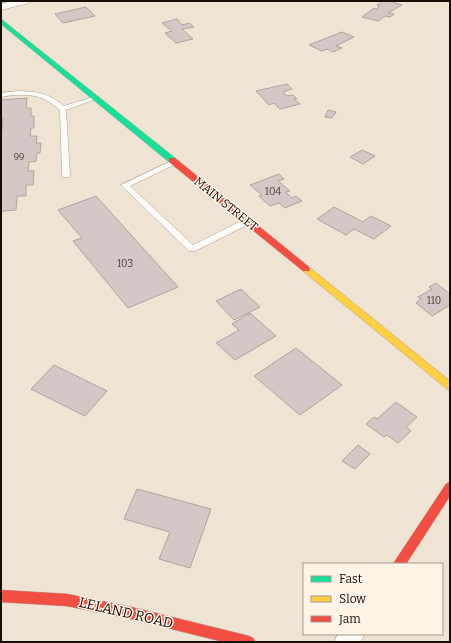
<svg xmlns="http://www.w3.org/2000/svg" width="451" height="643" viewBox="0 0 451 643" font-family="Bitter,serif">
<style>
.building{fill:#d3c8c5;stroke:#ada39f}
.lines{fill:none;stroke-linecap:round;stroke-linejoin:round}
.lane-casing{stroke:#a9a094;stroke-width:1}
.street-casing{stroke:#a9a094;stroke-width:1}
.fast-casing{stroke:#a9a094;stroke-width:1}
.slow-casing{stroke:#a9a094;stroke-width:1}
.jam-casing{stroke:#a9a094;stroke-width:1}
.lane{fill:#fdfbf8;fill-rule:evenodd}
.street{fill:#fdfbf8;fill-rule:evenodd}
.fast{fill:#16e098;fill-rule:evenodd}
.slow{fill:#ffcf43;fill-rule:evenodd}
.jam{fill:#f24e42;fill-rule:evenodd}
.labels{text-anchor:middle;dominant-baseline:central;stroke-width:3;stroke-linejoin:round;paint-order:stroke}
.far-number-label{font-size:9px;fill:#453c34}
.number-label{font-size:10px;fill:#453c34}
.street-label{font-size:12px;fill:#160d04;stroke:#fdf3e7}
.near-street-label{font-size:14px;fill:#160d04;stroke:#fdf3e7}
</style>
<rect width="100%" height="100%" fill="#efe3d3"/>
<g class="building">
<polygon points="382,1 389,1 402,5 388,13 394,14 390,17 385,16 378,21 362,17 374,8 376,9 380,6 377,5"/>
<polygon points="86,7 95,16 63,23 55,14"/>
<polygon points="177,19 182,25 189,23 194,27 182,29 193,39 176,43 165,33 172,31 162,23"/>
<polygon points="342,32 354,37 336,46 342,48 333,52 327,49 322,51 309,45"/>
<polygon points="287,84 292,89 283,92 287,96 293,95 297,99 294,99 300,104 280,109 274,103 269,105 256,91"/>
<polygon points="27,98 26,108 31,108 31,116 34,116 34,128 31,128 30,136 37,136 36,143 41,143 40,153 37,153 36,161 29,162 28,171 34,171 33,185 26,185 26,196 17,196 16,210 3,211 1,213 1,139 3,119 1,119 1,100"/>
<polygon points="328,110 336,112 332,118 325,117"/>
<polygon points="362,150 375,156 363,164 350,157"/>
<polygon points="279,174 284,179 278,181 290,191 286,192 292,198 296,196 302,201 285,208 279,203 270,206 259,196 262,195 250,185"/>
<polygon points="96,196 178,287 128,308 73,241 82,238 58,210"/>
<polygon points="334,207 363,222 371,216 391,226 374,239 354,229 346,235 317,219"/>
<polygon points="436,283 450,294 450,305 432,316 416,303 421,299 418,297 432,289 429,287"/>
<polygon points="241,289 260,307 234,320 216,301"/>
<polygon points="250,313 276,336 235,360 216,343 239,330 232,324"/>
<polygon points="296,348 342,385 300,415 254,376"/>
<polygon points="54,365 107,391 85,416 31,389"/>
<polygon points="396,402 417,417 406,427 411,431 398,443 387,435 384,437 366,424 374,417 377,419"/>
<polygon points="358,445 370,454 355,469 342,461"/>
<polygon points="137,489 211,509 190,568 159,559 170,532 124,519"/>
</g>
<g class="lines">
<defs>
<g id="lane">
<path d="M18,91c18,0 33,3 46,15l32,-10 3,2 -33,12 4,65 -1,2h-6l-1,-2 -2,-65c-18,-17 -37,-17 -59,-13v-4z"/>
<polygon points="171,161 177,161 178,163 130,186 193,245 245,219 251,219 252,221 251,223 195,251 189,251 121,185"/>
</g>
<g id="street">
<polygon points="12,1 30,1 29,3 1,10 1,4"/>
<polygon points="338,634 364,634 361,642 334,642"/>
</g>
<polygon id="fast" points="1,19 175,158 175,162 169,162 1,24"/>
<polygon id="slow" points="306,266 309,267 450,381 450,390 447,389 303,271 302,269"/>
<g id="jam">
<polygon points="169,158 175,158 309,267 310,269 309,271 303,271 169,162"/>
<polygon points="450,482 450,496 406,564 393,564 446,484"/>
<polygon points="1,590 67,594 131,607 249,636 253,638 255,642 224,642 131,619 67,606 1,602"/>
</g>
</defs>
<use href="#lane" class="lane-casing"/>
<use href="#street" class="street-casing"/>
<use href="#fast" class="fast-casing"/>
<use href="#slow" class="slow-casing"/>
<use href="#jam" class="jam-casing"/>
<use href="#lane" class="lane"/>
<use href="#street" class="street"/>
<use href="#fast" class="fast"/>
<use href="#slow" class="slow"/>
<use href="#jam" class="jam"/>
</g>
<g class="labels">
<g class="far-number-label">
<text x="19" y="157">99</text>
</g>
<g class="number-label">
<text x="273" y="192">104</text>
<text x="125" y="264">103</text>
<text x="434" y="301">110</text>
</g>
<g class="street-label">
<text transform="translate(226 204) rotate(39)">MAIN STREET</text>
</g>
<g class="near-street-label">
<text transform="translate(126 613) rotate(13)">LELAND ROAD</text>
</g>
</g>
<rect width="451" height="643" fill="none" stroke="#160d04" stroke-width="4"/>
<rect x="303" y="563" width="140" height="72" fill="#fdf3e7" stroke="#a1978c"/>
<rect x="311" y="576" width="20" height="6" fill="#16e098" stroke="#a1978c"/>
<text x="339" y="583" font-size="12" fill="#160d04">Fast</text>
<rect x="311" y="596" width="20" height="6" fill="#ffcf43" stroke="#a1978c"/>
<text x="339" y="603" font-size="12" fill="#160d04">Slow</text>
<rect x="311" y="616" width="20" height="6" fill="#f24e42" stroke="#a1978c"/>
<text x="339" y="623" font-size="12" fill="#160d04">Jam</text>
</svg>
